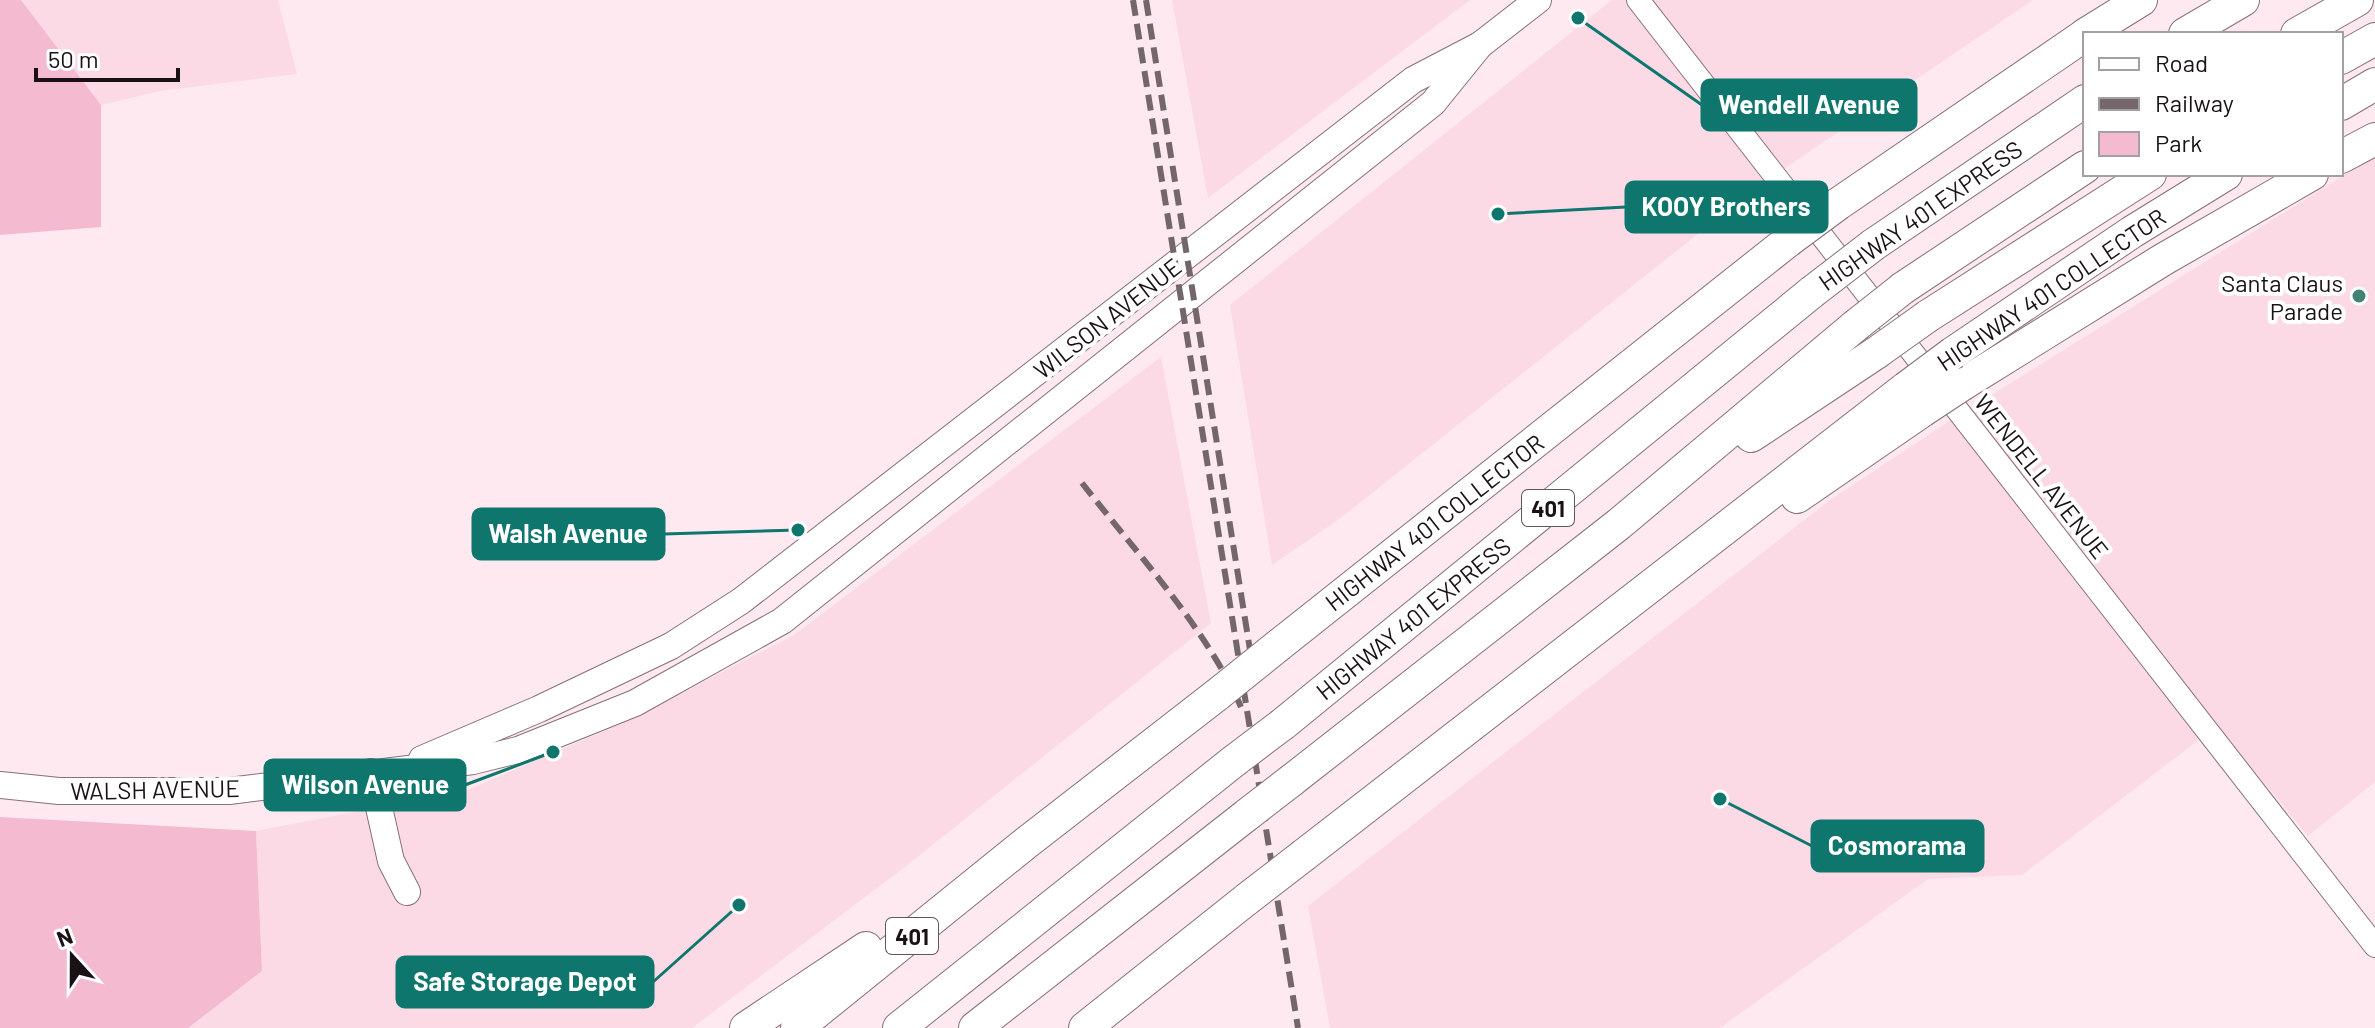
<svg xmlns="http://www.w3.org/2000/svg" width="2375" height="1028" viewBox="0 0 2375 1028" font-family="Barlow,sans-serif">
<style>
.built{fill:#fbdae5}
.green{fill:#f4bbd0}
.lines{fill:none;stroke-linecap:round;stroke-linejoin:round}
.tertiary-casing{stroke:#877078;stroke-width:24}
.secondary-casing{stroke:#877078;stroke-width:28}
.motorway-casing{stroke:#877078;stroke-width:34}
.tertiary{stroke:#fff;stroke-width:22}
.secondary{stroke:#fff;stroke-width:26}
.motorway{stroke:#fff;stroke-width:32}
.rail{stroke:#74676b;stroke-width:6;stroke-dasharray:16 8;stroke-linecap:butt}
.motorway-bridge-casing{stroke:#877078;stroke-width:34;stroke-linecap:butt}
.motorway-bridge{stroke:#fff;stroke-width:32}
.poi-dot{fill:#438373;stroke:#fff;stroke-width:3}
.labels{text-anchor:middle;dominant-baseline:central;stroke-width:8;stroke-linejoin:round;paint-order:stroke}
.shield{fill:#fff;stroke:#5e585a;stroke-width:2}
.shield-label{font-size:22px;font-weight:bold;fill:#191114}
.street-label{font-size:24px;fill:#191114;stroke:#fff}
.poi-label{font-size:24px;fill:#191114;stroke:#fff;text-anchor:end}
.leader{fill:none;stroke:#0f766e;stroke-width:3}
.callout-dot{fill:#0f766e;stroke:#fff;stroke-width:3}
.callout{fill:#0f766e;stroke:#0f766e;stroke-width:3}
.callout-label{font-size:26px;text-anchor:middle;font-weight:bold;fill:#fff}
</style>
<rect width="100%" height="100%" fill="#fee9f0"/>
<g class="built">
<polygon points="21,0 278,0 297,74 160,91 101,105"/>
<polygon points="1172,0 1470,0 1208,198"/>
<polygon points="1612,0 2033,0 1753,190 1342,517 1272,565 1230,305"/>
<polygon points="2375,156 2375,782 2308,836 2217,726 2022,875 1928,879 1720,1028 1330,1028 1308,906 1830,500 1945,424"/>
<polygon points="1161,357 1211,623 906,866 692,1028 188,1028 262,971 256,831 468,790 625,722 794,635"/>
</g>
<g class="green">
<polygon points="0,0 21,0 101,105 101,227 0,235"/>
<polygon points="0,817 256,831 262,971 188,1028 0,1028"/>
</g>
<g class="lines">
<defs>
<polyline id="tertiary" points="1638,0 2375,946"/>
<g id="secondary">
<polyline points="422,759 539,709 671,646 741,601 1413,80 1480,45 1538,0"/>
<polyline points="371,772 391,861 407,892"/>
<polyline points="0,785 59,791 229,791 473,761 518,750 635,703 782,621 1433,103 1480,45"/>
</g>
<g id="motorway">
<polyline points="2086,34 2141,0"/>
<polyline points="2185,34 2243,0"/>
<polyline points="2297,34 2357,0"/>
<polyline points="2341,58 2375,39"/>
<polyline points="2341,104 2375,84"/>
<polyline points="2341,157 2375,139"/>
<polyline points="1838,204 2085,35"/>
<polyline points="1873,245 2085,101"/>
<polyline points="1903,288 2085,167"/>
<polyline points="1928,316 2150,174"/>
<polyline points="1953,353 2132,232 2226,174"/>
<polyline points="1963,384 2164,259 2312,174"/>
<polyline points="1751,436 1876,353"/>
<polyline points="1797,497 1922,411"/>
<polyline points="1279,645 1788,241"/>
<polyline points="1283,724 1812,292"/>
<polyline points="1292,780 1619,524 1855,326"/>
<polyline points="1304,855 1906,388"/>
<polyline points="746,1028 866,948"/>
<polyline points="797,1028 1026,843 1218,694"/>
<polyline points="899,1028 1234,761"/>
<polyline points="975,1028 1248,814"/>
<polyline points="1085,1028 1247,899"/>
</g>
</defs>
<use href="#tertiary" class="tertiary-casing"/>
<use href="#secondary" class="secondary-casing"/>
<use href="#motorway" class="motorway-casing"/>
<use href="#tertiary" class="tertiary"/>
<use href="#secondary" class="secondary"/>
<use href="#motorway" class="motorway"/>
<g class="rail">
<polyline points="1133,0 1298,1028"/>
<polyline points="1146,0 1254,675"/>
<path d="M1082,483c53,68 125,146 159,224"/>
</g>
<defs>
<g id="motorway-bridge">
<polyline points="1788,241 1838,204"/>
<polyline points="1812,292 1873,245"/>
<polyline points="1855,326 1903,288"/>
<polyline points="1876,353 1928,316"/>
<polyline points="1906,388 1953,353"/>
<polyline points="1922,411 1963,384"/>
<polyline points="1218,694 1279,645"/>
<polyline points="1234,761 1283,724"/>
<polyline points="1248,814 1292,780"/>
<polyline points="1247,899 1304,855"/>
</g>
</defs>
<use href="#motorway-bridge" class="motorway-bridge-casing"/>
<use href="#motorway-bridge" class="motorway-bridge"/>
</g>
<circle class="poi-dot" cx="2359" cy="296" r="8"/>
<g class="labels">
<g class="shield">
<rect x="1522" y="490" width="52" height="36" rx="6"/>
<rect x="886" y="918" width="52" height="36" rx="6"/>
</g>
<g class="shield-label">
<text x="1548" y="508">401</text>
<text x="912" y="936">401</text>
</g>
<g class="street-label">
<text transform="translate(1920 215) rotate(-35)">HIGHWAY 401 EXPRESS</text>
<text transform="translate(2051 289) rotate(-34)">HIGHWAY 401 COLLECTOR</text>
<text transform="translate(1107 318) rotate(-38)">WILSON AVENUE</text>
<text transform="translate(2042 476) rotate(52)">WENDELL AVENUE</text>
<text transform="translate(1434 522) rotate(-38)">HIGHWAY 401 COLLECTOR</text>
<text transform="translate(1413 618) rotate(-39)">HIGHWAY 401 EXPRESS</text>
<text transform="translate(155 789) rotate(-1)">WALSH AVENUE</text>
</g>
<g class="poi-label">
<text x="2343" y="282">Santa Claus<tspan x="2343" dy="28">Parade</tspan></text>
</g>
</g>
<path class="leader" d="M1578 18L1702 105M1498 214L1626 207M798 530L664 534M553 752L465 785M1720 799L1812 846M739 905L653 982"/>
<g class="callout-dot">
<circle cx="1578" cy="18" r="8"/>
<circle cx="1498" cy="214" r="8"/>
<circle cx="798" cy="530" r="8"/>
<circle cx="553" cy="752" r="8"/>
<circle cx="1720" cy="799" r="8"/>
<circle cx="739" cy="905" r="8"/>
</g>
<g class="callout">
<rect x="1702" y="80" width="214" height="50" rx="8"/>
<rect x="1626" y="182" width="201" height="50" rx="8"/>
<rect x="473" y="509" width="191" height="50" rx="8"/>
<rect x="265" y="760" width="200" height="50" rx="8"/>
<rect x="1812" y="821" width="171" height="50" rx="8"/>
<rect x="397" y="957" width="256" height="50" rx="8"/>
</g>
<g class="callout-label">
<text x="1809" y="114">Wendell Avenue</text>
<text x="1726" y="216">KOOY Brothers</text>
<text x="568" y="543">Walsh Avenue</text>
<text x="365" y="794">Wilson Avenue</text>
<text x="1897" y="855">Cosmorama</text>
<text x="525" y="991">Safe Storage Depot</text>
</g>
<rect x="2083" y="32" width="260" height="144" fill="#ffffff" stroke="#a3a0a1" stroke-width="2"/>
<rect x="2099" y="58" width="40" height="12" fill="#ffffff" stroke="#a3a0a1" stroke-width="2"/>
<text x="2155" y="72" font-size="24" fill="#191114">Road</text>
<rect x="2099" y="98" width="40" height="12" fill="#74676b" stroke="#a3a0a1" stroke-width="2"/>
<text x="2155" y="112" font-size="24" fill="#191114">Railway</text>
<rect x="2099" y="132" width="40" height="24" fill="#f4bbd0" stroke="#a3a0a1" stroke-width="2"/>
<text x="2155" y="152" font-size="24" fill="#191114">Park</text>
<g transform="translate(72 956) rotate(339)" stroke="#ffffff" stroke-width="6" paint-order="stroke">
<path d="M0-6L14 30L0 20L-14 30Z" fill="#191114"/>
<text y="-12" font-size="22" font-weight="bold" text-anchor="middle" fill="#191114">N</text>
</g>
<path d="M36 68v12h142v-12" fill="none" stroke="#191114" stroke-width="4"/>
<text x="48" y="68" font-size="24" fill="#191114" stroke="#ffffff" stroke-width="6" paint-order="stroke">50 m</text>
</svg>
